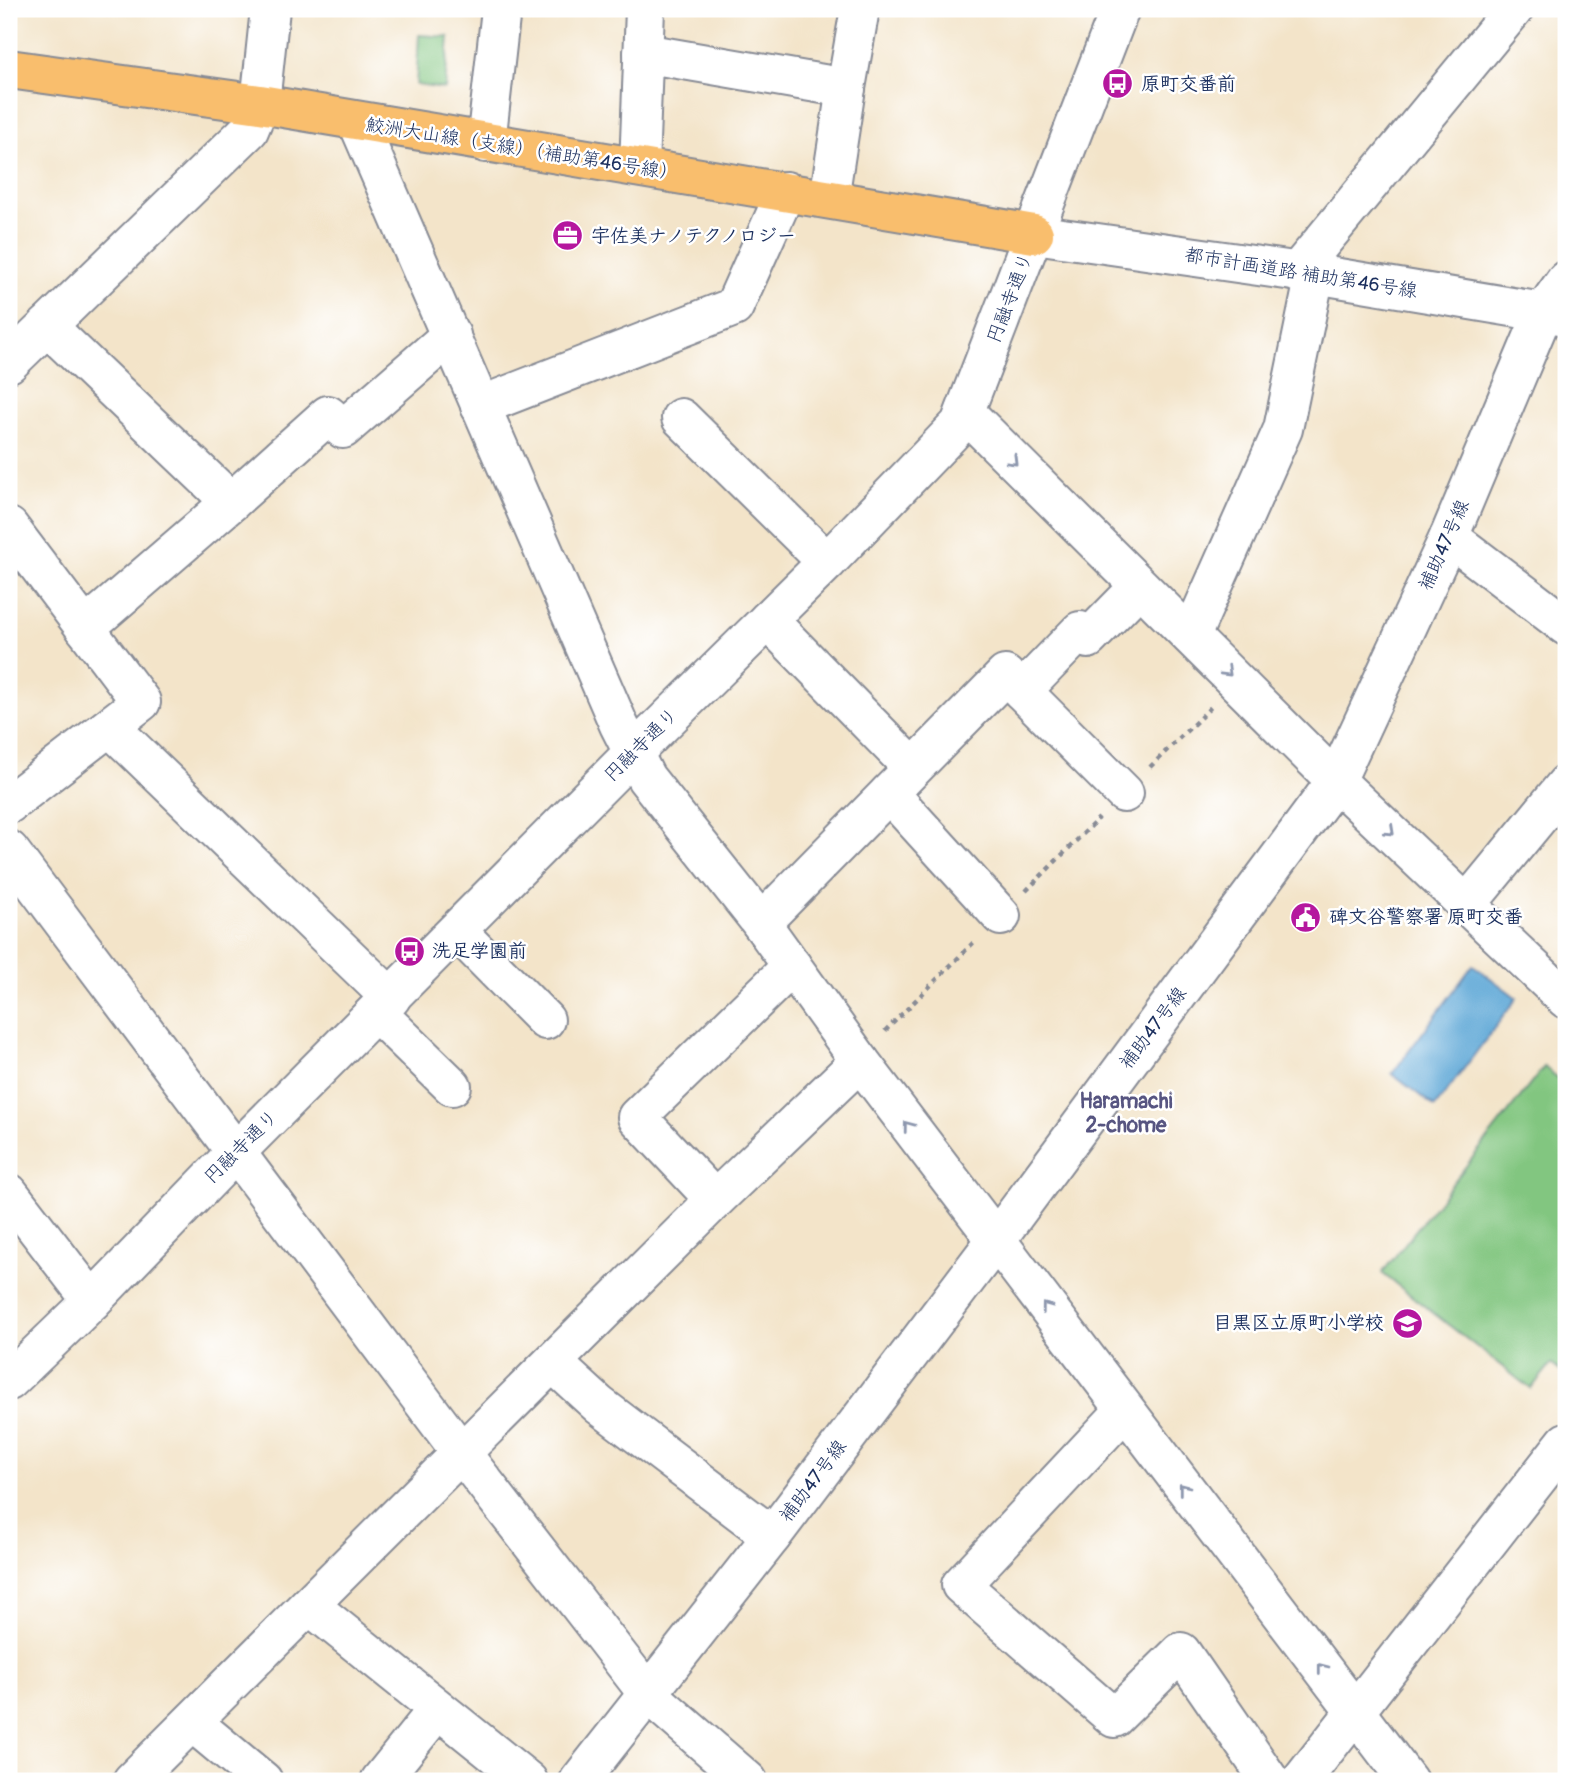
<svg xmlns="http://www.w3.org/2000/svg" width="1575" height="1790" viewBox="0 0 1575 1790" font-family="Pangolin,'Klee One',sans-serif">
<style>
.green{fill:#82c680;stroke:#4e7a6f;stroke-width:2}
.water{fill:#60a9d7;stroke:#3e6c9a;stroke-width:2}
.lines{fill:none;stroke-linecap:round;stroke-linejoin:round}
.minor-casing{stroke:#878a94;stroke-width:42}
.major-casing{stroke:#878a94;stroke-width:42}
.path{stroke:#878a94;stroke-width:4.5;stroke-dasharray:5 5;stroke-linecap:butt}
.minor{stroke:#fff;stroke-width:38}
.major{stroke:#f9be6d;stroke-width:38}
.oneway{stroke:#8d97ae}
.labels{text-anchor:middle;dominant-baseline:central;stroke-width:5;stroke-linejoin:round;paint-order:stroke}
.poi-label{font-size:19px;font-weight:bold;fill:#1b2f5e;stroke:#fff;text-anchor:start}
.street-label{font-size:19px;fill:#1b2f5e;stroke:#fff}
.neighbourhood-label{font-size:21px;font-weight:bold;fill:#575581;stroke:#fff}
</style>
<rect width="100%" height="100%" fill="#fff"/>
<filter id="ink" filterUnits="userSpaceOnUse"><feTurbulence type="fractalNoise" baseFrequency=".0143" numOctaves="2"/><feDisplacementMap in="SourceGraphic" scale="14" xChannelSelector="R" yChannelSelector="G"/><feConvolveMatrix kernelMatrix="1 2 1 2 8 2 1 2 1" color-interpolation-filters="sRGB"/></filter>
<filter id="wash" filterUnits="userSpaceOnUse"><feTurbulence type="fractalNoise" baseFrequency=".00686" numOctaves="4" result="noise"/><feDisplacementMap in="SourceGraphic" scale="28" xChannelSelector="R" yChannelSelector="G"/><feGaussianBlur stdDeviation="1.57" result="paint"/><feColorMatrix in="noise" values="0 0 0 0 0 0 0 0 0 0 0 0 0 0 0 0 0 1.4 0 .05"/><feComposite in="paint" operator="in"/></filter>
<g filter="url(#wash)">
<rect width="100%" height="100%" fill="#f3e4c9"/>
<g class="green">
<polygon points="419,35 449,37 445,89 416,85"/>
<polygon points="1544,1067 1566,1084 1566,1371 1564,1374 1551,1364 1531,1389 1382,1273"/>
</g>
<polygon class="water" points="1473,965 1517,998 1435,1107 1392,1074"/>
</g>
<g filter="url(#ink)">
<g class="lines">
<defs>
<g id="minor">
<polyline points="643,53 846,88 829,199"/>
<polyline points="846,88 860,9"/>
<polyline points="358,123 619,725 646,778 761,923 860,1061 1408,1781"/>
<polyline points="486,143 501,9"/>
<polyline points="639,167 645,9"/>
<polyline points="1034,234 1315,274 1566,316"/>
<polyline points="1297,272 1514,9"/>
<polyline points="47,326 231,502 328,415 343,429 451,335"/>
<polyline points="9,363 249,130 260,104 270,9"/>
<polyline points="480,406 734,307 786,191"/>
<polyline points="965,412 1336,781 1566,999"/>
<polyline points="681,418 827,562"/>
<polyline points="9,527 141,702 9,804"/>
<polyline points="1449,537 1566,626"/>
<polyline points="768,620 913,768"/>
<polyline points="85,628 231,502"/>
<polyline points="1191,636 1283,429 1315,274"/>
<polyline points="110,727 391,998"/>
<polyline points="889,793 1001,916"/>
<polyline points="1124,793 1022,691 1080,631 1088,639 1139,587"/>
<polyline points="9,850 463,1455 648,1694 748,1781"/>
<polyline points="1468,903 1566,784"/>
<polyline points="761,923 1005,675 1022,691"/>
<polyline points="457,931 545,1020"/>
<polyline points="377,1013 452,1086"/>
<polyline points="9,1193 92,1301"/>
<polyline points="715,1200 637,1117 792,966"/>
<polyline points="553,1363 599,1405 772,1536"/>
<polyline points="9,1381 92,1301 236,1152 633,753 827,562 960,424 1120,9"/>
<polyline points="1124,1411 961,1585 1114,1718 1181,1652 1270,1781"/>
<polyline points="309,1605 528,1781"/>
<polyline points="192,1722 263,1781"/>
<polyline points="132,1781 715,1200 860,1061"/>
<polyline points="380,1781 438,1709"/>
<polyline points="579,1781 772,1536 996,1240 1336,781 1449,537 1544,311 1566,280"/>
<polyline points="1301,1781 1566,1442"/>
</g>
<polyline id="major" points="9,69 260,104 1034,234"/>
</defs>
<use href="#minor" class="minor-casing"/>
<use href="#major" class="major-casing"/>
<g class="path">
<polyline points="1150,767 1211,707"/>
<polyline points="1026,891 1099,818"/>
<polyline points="885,1031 975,941"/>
</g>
<use href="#minor" class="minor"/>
<use href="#major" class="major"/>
</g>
<defs><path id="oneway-chevron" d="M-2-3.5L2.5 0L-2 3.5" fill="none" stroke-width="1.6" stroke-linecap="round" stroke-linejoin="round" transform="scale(1.75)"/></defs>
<g class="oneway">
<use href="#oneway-chevron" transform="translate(1013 461) rotate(45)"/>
<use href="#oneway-chevron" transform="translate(1227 672) rotate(44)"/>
<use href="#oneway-chevron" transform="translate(1390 831) rotate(43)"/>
<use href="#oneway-chevron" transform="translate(908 1126) rotate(-127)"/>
<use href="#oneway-chevron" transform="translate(1046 1307) rotate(-127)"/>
<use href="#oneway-chevron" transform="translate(1183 1488) rotate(-128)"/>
<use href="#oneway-chevron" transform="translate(1322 1668) rotate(-128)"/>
</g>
</g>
<defs>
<symbol id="bus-disc" viewBox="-11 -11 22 22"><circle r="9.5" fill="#b5179e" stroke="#fff"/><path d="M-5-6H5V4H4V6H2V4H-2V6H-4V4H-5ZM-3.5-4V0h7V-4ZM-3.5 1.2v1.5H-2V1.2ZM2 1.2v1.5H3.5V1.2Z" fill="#fff"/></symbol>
<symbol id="office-disc" viewBox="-11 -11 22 22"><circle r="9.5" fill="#b5179e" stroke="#fff"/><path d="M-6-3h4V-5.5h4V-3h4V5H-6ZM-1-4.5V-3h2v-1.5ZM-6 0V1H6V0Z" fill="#fff"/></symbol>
<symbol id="civic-disc" viewBox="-11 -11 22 22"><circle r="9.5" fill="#b5179e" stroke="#fff"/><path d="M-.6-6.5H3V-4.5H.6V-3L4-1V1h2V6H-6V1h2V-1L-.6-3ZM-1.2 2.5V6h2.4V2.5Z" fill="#fff"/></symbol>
<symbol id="school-disc" viewBox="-11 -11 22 22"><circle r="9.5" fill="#b5179e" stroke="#fff"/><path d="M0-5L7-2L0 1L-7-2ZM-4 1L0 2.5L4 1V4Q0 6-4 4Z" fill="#fff"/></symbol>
</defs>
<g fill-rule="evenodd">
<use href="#bus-disc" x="1100" y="66" width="35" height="35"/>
<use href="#office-disc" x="550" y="218" width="35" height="35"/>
<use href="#civic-disc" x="1288" y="900" width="35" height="35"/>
<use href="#bus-disc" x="392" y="934" width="35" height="35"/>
<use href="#school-disc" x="1390" y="1306" width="35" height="35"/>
</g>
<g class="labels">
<g class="poi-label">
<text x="1141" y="84">原町交番前</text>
<text x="591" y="236">宇佐美ナノテクノロジー</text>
<text x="1329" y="917">碑文谷警察署 原町交番</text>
<text x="432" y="951">洗足学園前</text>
<text x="1384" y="1323" text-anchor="end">目黒区立原町小学校</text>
</g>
<g class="street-label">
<text transform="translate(522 149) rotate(9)">鮫洲大山線（支線）（補助第46号線）</text>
<text transform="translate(1301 273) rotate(9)">都市計画道路 補助第46号線</text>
<text transform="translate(1010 298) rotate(-69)">円融寺通り</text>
<text transform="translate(1444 545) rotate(-66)">補助47号線</text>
<text transform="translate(641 745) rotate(-45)">円融寺通り</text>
<text transform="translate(1153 1028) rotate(-53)">補助47号線</text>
<text transform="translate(241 1147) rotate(-45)">円融寺通り</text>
<text transform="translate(813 1481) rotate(-53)">補助47号線</text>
</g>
<g class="neighbourhood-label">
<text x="1126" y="1101">Haramachi<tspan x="1126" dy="24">2-chome</tspan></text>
</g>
</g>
<rect width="1575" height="1790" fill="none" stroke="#fff" stroke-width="35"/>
</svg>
